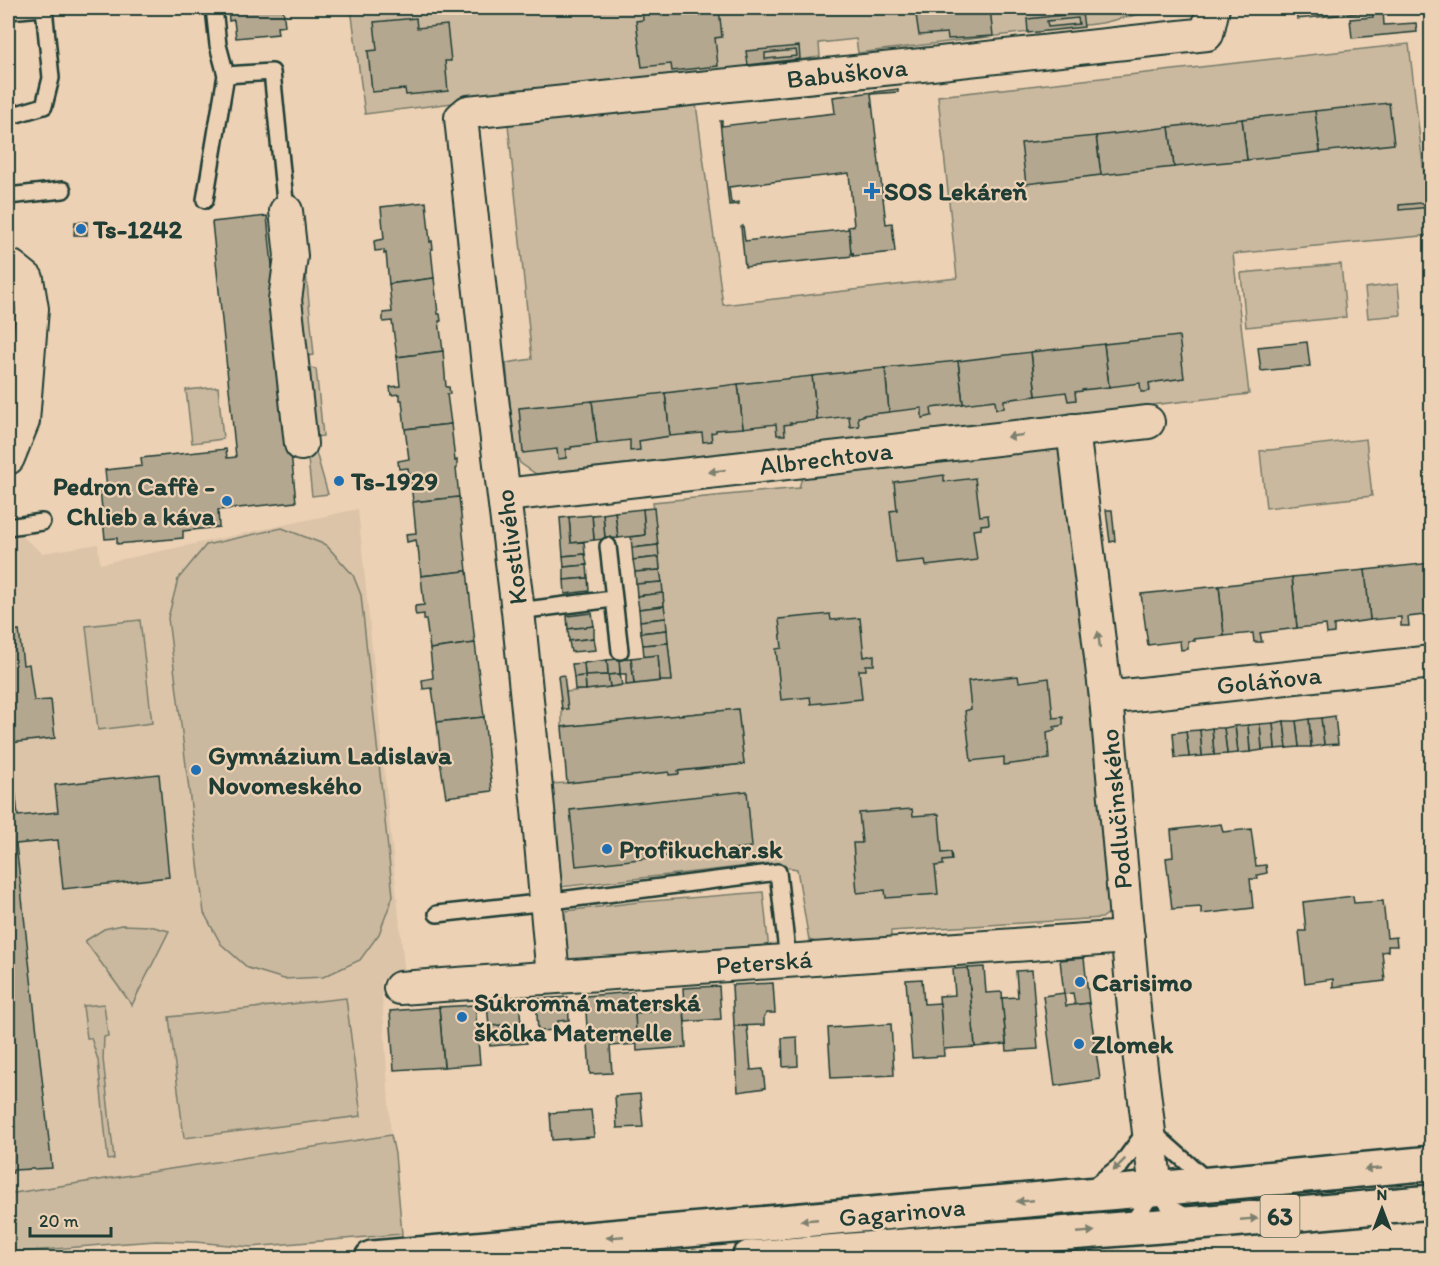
<svg xmlns="http://www.w3.org/2000/svg" width="1439" height="1266" viewBox="0 0 1439 1266" font-family="Itim,sans-serif">
<style>
.built{fill:#dcc4a9}
.green{fill:#cbb99f;stroke:#757b6a;stroke-width:1.5}
.building{fill:#b4a790;stroke:#1f3d34;stroke-width:1.5;fill-rule:evenodd}
.lines{fill:none;stroke-linecap:round;stroke-linejoin:round}
.lane-casing{stroke:#1f3d34;stroke-width:20}
.street-casing{stroke:#1f3d34;stroke-width:36}
.primary-casing{stroke:#1f3d34;stroke-width:38}
.lane{stroke:#edd1b4;stroke-width:15}
.street{stroke:#edd1b4;stroke-width:32}
.primary{stroke:#edd1b4;stroke-width:33}
.oneway{fill:#7c806e}
.poi-dot{fill:#1f6fb2;stroke:#edd1b4;stroke-width:2}
.labels{text-anchor:middle;dominant-baseline:central;stroke-width:4.5;stroke-linejoin:round;paint-order:stroke}
.shield{fill:#edd1b4;stroke:#5d695a;stroke-width:1.5}
.shield-label{font-size:24px;font-weight:bold;fill:#1f3d34}
.street-label{font-size:26px;fill:#1f3d34;stroke:#edd1b4}
.poi-label{font-size:26px;font-weight:bold;fill:#1f3d34;stroke:#edd1b4;text-anchor:start}
</style>
<rect width="100%" height="100%" fill="#edd1b4"/>
<filter id="ink" filterUnits="userSpaceOnUse"><feTurbulence type="fractalNoise" baseFrequency=".0167" numOctaves="2"/><feDisplacementMap in="SourceGraphic" scale="12" xChannelSelector="R" yChannelSelector="G"/><feConvolveMatrix kernelMatrix="1 2 1 2 8 2 1 2 1" color-interpolation-filters="sRGB"/></filter>
<g filter="url(#ink)">
<polygon class="built" points="358,509 405,976 381,980 391,1135 8,1194 8,537 22,536 42,553 98,544 100,564"/>
<g class="green">
<polygon points="351,8 1144,8 1139,14 1102,23 858,53 856,39 819,43 820,57 365,114"/>
<polygon points="1409,44 1431,235 1233,254 1249,394 536,474 520,463 514,448 506,363 532,359 508,124 696,104 723,305 957,278 938,96"/>
<polygon points="305,262 314,355 298,357 293,310"/>
<polygon points="1341,264 1346,317 1246,327 1241,273"/>
<polygon points="1398,284 1401,315 1368,318 1365,288"/>
<polygon points="299,365 316,369 323,436 315,437"/>
<polygon points="218,387 223,439 192,443 186,390"/>
<polygon points="1067,439 1121,904 1102,918 891,931 890,949 847,951 809,940 797,869 767,864 560,887 547,784 568,783 744,764 738,709 562,727 562,709 567,709 566,692 672,680 653,502 799,488 804,470"/>
<polygon points="1366,439 1372,496 1266,508 1260,451"/>
<polygon points="315,449 328,494 312,496 307,450"/>
<polygon points="282,528 326,545 353,575 361,595 393,896 379,934 360,960 323,977 284,979 248,968 221,944 204,913 168,618 178,579 206,545"/>
<polygon points="140,620 152,723 98,730 86,626"/>
<polygon points="763,892 769,951 672,957 562,960 558,912 639,902"/>
<polygon points="121,925 150,926 169,931 132,1005 85,941 104,929"/>
<polygon points="346,998 361,1116 184,1138 169,1017"/>
<polygon points="104,1004 108,1036 104,1037 103,1059 114,1159 108,1160 98,1060 91,1038 87,1038 83,1006"/>
<polygon points="391,1135 395,1154 402,1234 251,1247 195,1242 156,1241 113,1244 8,1253 8,1194"/>
</g>
<g class="building">
<polygon points="228,8 283,8 285,26 277,27 278,34 236,38 234,20 229,21"/>
<polygon points="642,8 719,8 722,37 715,38 718,66 672,71 671,64 642,67 636,21 643,20"/>
<polygon points="915,8 990,8 993,36 948,39 947,33 919,35"/>
<polygon points="1296,8 1410,8 1297,19"/>
<polygon points="1383,10 1384,25 1416,23 1417,32 1352,38 1350,19 1373,17 1373,11"/>
<path d="M1082,13l2,14 -56,6 -1,-14zM1078,18l1,6 -31,3 -1,-6z"/>
<polygon points="416,18 417,28 447,25 451,61 445,61 448,91 406,95 405,89 372,92 368,51 377,50 374,22"/>
<path d="M799,46l1,13 -52,6 -2,-14zM796,50l1,6 -32,3v-6z"/>
<polygon points="898,89 898,92 871,94 886,224 892,223 895,252 853,256 853,253 851,254 848,227 854,226 849,173 729,187 731,203 739,202 739,204 729,205 720,121 722,121 722,126 835,113 833,97"/>
<polygon points="1389,103 1394,144 1320,152 1315,111"/>
<polygon points="1315,111 1320,152 1247,160 1242,119"/>
<polygon points="1242,119 1247,160 1174,167 1169,127"/>
<polygon points="8,125 13,171 8,172"/>
<polygon points="1169,127 1174,167 1101,175 1096,136"/>
<polygon points="1096,136 1101,175 1026,184 1021,143"/>
<polygon points="426,202 430,242 432,241 433,249 431,249 434,278 389,284 386,253 384,254 384,250 375,251 374,241 384,239 381,207"/>
<polygon points="1431,202 1431,207 1399,210 1399,205"/>
<polygon points="267,216 296,502 218,510 219,527 183,531 183,538 117,544 117,538 105,539 100,489 107,488 105,470 142,466 141,458 226,449 227,458 236,457 212,222"/>
<polygon points="75,222 87,222 87,235 74,235"/>
<polygon points="743,226 745,241 849,229 851,254 853,253 853,256 745,267 741,227"/>
<polygon points="434,278 438,314 440,314 441,321 439,321 443,351 397,357 392,321 383,322 383,313 392,312 389,284"/>
<polygon points="1179,336 1184,378 1149,383 1150,391 1146,392 1141,392 1140,383 1109,387 1104,344"/>
<polygon points="1307,342 1310,366 1261,371 1258,347"/>
<polygon points="1104,344 1109,387 1082,390 1082,391 1075,392 1076,400 1068,401 1066,392 1036,396 1031,352"/>
<polygon points="443,351 446,387 449,387 450,394 447,394 451,424 405,429 402,400 400,400 400,394 391,395 390,387 400,386 397,357"/>
<polygon points="1031,352 1036,396 1004,400 1004,408 996,409 995,400 963,404 958,361"/>
<polygon points="958,361 963,404 931,408 932,416 922,418 922,408 889,412 885,368"/>
<polygon points="885,368 889,412 863,415 863,416 858,417 859,426 850,427 849,416 817,420 812,376"/>
<polygon points="812,376 817,420 790,423 791,424 784,425 785,435 777,435 776,424 743,428 738,384"/>
<polygon points="738,384 743,428 716,430 716,432 711,433 712,441 703,442 702,433 670,436 665,393"/>
<polygon points="665,393 670,436 639,441 640,450 630,451 630,440 597,444 592,401"/>
<polygon points="592,401 597,444 571,447 571,449 566,449 566,458 558,459 557,449 523,453 519,408"/>
<polygon points="451,424 455,461 457,460 457,468 456,468 459,497 413,502 410,474 409,474 408,468 399,469 398,461 409,459 405,429"/>
<polygon points="944,475 944,482 975,478 980,516 988,515 989,524 981,525 981,529 973,530 977,560 926,566 925,560 896,563 890,511 897,510 894,482"/>
<polygon points="459,497 467,571 421,576 418,547 417,547 416,540 407,542 406,534 416,533 413,502"/>
<polygon points="654,508 658,545 632,548 631,537 645,535 643,509"/>
<polygon points="643,509 645,535 618,538 615,512"/>
<polygon points="1106,510 1112,510 1115,541 1110,542"/>
<polygon points="615,512 618,538 605,539 603,514"/>
<polygon points="603,514 605,539 594,540 592,515"/>
<polygon points="592,515 594,540 571,543 569,517"/>
<polygon points="569,517 571,543 584,542 585,554 563,556 560,518"/>
<polygon points="658,545 659,557 633,560 632,548"/>
<polygon points="585,554 587,565 564,567 563,556"/>
<polygon points="659,557 660,570 635,572 633,560"/>
<polygon points="1432,563 1432,614 1408,617 1409,626 1401,626 1401,617 1370,620 1365,570"/>
<polygon points="587,565 588,578 564,580 564,567"/>
<polygon points="660,570 662,582 636,584 635,572"/>
<polygon points="1365,570 1370,620 1334,625 1334,633 1327,634 1326,625 1297,628 1292,577"/>
<polygon points="465,571 467,571 475,643 430,649 426,620 424,620 424,614 416,615 415,612 415,606 424,605 421,576"/>
<polygon points="1292,577 1297,628 1260,633 1262,642 1254,642 1253,633 1224,636 1219,586"/>
<polygon points="588,578 589,591 565,594 564,580"/>
<polygon points="662,582 663,593 637,596 636,584"/>
<polygon points="1219,586 1224,636 1194,639 1195,641 1188,641 1188,649 1181,650 1180,641 1148,645 1141,594"/>
<polygon points="663,593 664,606 639,609 637,596"/>
<polygon points="664,606 666,618 640,621 639,609"/>
<polygon points="592,613 594,626 568,629 567,616"/>
<polygon points="830,614 831,620 860,618 864,657 874,655 874,665 866,665 866,670 859,670 862,699 811,704 810,697 781,700 776,649 782,648 779,619"/>
<polygon points="666,618 667,630 641,633 640,621"/>
<polygon points="594,626 594,638 569,641 568,629"/>
<polygon points="19,630 23,665 29,664 34,701 51,700 55,738 10,743 18,816 58,812 55,785 159,774 169,877 63,889 58,840 16,844 52,1168 13,1170 13,1173 8,1173 8,631"/>
<polygon points="667,630 668,643 643,645 641,633"/>
<polygon points="594,638 596,650 571,652 569,641"/>
<polygon points="475,643 484,717 437,722 432,688 423,689 422,680 433,678 430,649"/>
<polygon points="668,643 672,681 660,681 658,655 644,657 643,645"/>
<polygon points="658,655 660,681 634,684 631,658"/>
<polygon points="631,658 634,684 626,685 626,674 620,674 619,659"/>
<polygon points="619,659 620,674 608,675 607,660"/>
<polygon points="607,660 608,675 585,676 584,663"/>
<polygon points="584,663 585,676 574,677 572,664"/>
<polygon points="620,674 622,685 610,687 608,675"/>
<polygon points="564,675 568,709 562,709 558,676"/>
<polygon points="608,675 610,687 586,690 585,676"/>
<polygon points="585,676 586,690 575,690 574,677"/>
<polygon points="1018,676 1019,682 1049,678 1053,718 1063,717 1063,725 1054,727 1055,730 1047,732 1049,759 1004,765 1004,757 971,761 965,711 971,709 968,681"/>
<polygon points="738,709 744,764 678,771 679,774 669,775 669,772 567,783 562,727"/>
<polygon points="1335,716 1338,744 1324,745 1321,718"/>
<polygon points="484,717 492,791 446,797 440,761 431,761 430,752 440,751 437,722"/>
<polygon points="1321,718 1324,745 1311,747 1309,719"/>
<polygon points="1309,719 1311,747 1299,747 1296,721"/>
<polygon points="1284,721 1287,748 1275,749 1273,723"/>
<polygon points="1284,721 1296,721 1299,747 1287,748"/>
<polygon points="1273,723 1275,749 1262,750 1260,724"/>
<polygon points="1260,724 1262,750 1250,752 1248,725"/>
<polygon points="1248,725 1250,752 1238,753 1235,726"/>
<polygon points="1235,726 1238,753 1227,754 1224,728"/>
<polygon points="1212,728 1224,728 1227,754 1214,755"/>
<polygon points="1212,728 1214,755 1202,756 1200,730"/>
<polygon points="1200,730 1202,756 1189,757 1186,731"/>
<polygon points="1186,731 1189,757 1175,758 1173,733"/>
<polygon points="747,791 752,847 576,866 570,810"/>
<polygon points="912,809 913,816 939,814 942,853 951,852 952,860 943,861 943,865 935,866 938,894 886,898 885,890 857,893 853,843 862,843 859,813"/>
<polygon points="1221,824 1223,832 1251,829 1256,866 1266,865 1267,873 1257,875 1258,879 1250,879 1253,908 1201,914 1201,907 1172,909 1166,858 1173,857 1171,830"/>
<polygon points="1353,896 1354,903 1383,901 1387,938 1396,937 1397,946 1388,946 1388,951 1382,952 1385,981 1333,987 1333,979 1305,983 1299,931 1306,931 1303,902"/>
<polygon points="1084,958 1089,1003 1075,1005 1073,993 1064,994 1060,960"/>
<polygon points="984,967 986,993 1002,992 1006,1044 975,1047 968,968"/>
<polygon points="968,968 975,1047 943,1049 939,996 955,995 953,969"/>
<polygon points="1032,970 1038,1049 1007,1051 1002,998 1018,997 1016,971"/>
<polygon points="922,979 924,1004 940,1003 944,1056 912,1058 906,980"/>
<polygon points="773,983 775,1013 767,1013 764,1017 764,1025 734,1026 732,985"/>
<polygon points="719,986 721,1019 685,1022 683,988"/>
<polygon points="634,992 637,1044 610,1046 612,1073 590,1074 585,996"/>
<polygon points="1064,993 1066,1006 1089,1003 1100,1079 1055,1086 1043,996"/>
<polygon points="568,997 569,1020 558,1021 558,1030 538,1031 536,999"/>
<polygon points="519,1001 521,1024 489,1026 487,1004"/>
<polygon points="475,1005 480,1064 444,1067 439,1007"/>
<polygon points="659,1005 664,1011 684,1009 686,1047 637,1051 635,1013 649,1012 653,1006"/>
<polygon points="439,1007 444,1067 394,1070 390,1011"/>
<polygon points="525,1024 527,1043 490,1046 489,1026"/>
<polygon points="891,1024 894,1075 831,1078 828,1028"/>
<polygon points="734,1026 747,1026 751,1070 763,1069 765,1088 738,1092"/>
<polygon points="797,1037 798,1066 783,1067 782,1038"/>
<polygon points="640,1094 643,1127 617,1128 615,1096"/>
<polygon points="591,1110 594,1137 552,1140 550,1113"/>
</g>
<g class="lines">
<defs>
<g id="lane">
<polyline points="9,11 41,8"/>
<polyline points="226,75 272,72 286,211"/>
<polyline points="17,114 44,106 51,78 44,8"/>
<polyline points="8,196 63,190"/>
<polyline points="205,200 226,75 218,45 214,8"/>
<polyline points="8,527 42,522"/>
<polyline points="608,546 620,651"/>
<polyline points="518,611 613,599"/>
<polyline points="437,914 529,904 778,872 788,961"/>
<polyline points="1092,1188 1121,1165 1148,1128 1209,1182"/>
<polyline points="1129,1227 1156,1189 1171,1208 1191,1219"/>
</g>
<g id="street">
<polyline points="286,211 291,256 285,300 301,444"/>
<polyline points="8,266 12,267 27,279 32,309 23,421 8,458"/>
<polyline points="1073,430 1106,698 1135,1019 1156,1189"/>
<polyline points="505,495 1148,422"/>
<polyline points="1106,698 1432,662"/>
<polyline points="553,977 537,798 518,611 489,374 461,118 468,112 922,65 1207,34 1213,8"/>
<polyline points="400,988 1128,937"/>
</g>
<g id="primary">
<polyline points="372,1258 1233,1182 1432,1163"/>
<polyline points="749,1258 1199,1223 1432,1202"/>
</g>
</defs>
<use href="#lane" class="lane-casing"/>
<use href="#street" class="street-casing"/>
<use href="#primary" class="primary-casing"/>
<use href="#lane" class="lane"/>
<use href="#street" class="street"/>
<use href="#primary" class="primary"/>
</g>
<defs><path id="oneway-solid" d="M-6-.8H1V-3.2L6.5 0L1 3.2V.8H-6Z" transform="scale(1.5)"/></defs>
<g class="oneway">
<use href="#oneway-solid" transform="translate(1015 436) rotate(173)"/>
<use href="#oneway-solid" transform="translate(717 471) rotate(173)"/>
<use href="#oneway-solid" transform="translate(1099 640) rotate(-97)"/>
<use href="#oneway-solid" transform="translate(1119 1165) rotate(135)"/>
<use href="#oneway-solid" transform="translate(1373 1169) rotate(175)"/>
<use href="#oneway-solid" transform="translate(1025 1201) rotate(175)"/>
<use href="#oneway-solid" transform="translate(1249 1219) rotate(-5)"/>
<use href="#oneway-solid" transform="translate(809 1220) rotate(175)"/>
<use href="#oneway-solid" transform="translate(1086 1232) rotate(-5)"/>
<use href="#oneway-solid" transform="translate(615 1237) rotate(175)"/>
</g>
</g>
<g class="poi-dot">
<path d="M869 182h6v6h6v6h-6v6h-6v-6h-6v-6h6z"/>
<circle cx="81" cy="229" r="6"/>
<circle cx="339" cy="481" r="6"/>
<circle cx="227" cy="501" r="6"/>
<circle cx="196" cy="770" r="6"/>
<circle cx="607" cy="849" r="6"/>
<circle cx="1080" cy="982" r="6"/>
<circle cx="462" cy="1017" r="6"/>
<circle cx="1079" cy="1044" r="6"/>
</g>
<g class="labels">
<rect class="shield" x="1260.5" y="1195" width="39" height="42" rx="4.5"/>
<g class="shield-label">
<text x="1280" y="1216">63</text>
</g>
<g class="street-label">
<text transform="translate(847 73) rotate(-6)">Babuškova</text>
<text transform="translate(826 458) rotate(-7)">Albrechtova</text>
<text transform="translate(511 547) rotate(-97)">Kostlivého</text>
<text transform="translate(1269 680) rotate(-6)">Goláňova</text>
<text transform="translate(1116 809) rotate(-95)">Podlučinského</text>
<text transform="translate(764 962) rotate(-4)">Peterská</text>
<text transform="translate(902 1212) rotate(-5)">Gagarinova</text>
</g>
<g class="poi-label">
<text x="884" y="191">SOS Lekáreň</text>
<text x="93" y="229">Ts-1242</text>
<text x="351" y="481">Ts-1929</text>
<text x="215" y="486" text-anchor="end">Pedron Caffè -<tspan x="215" dy="30">Chlieb a káva</tspan></text>
<text x="208" y="755">Gymnázium Ladislava<tspan x="208" dy="30">Novomeského</tspan></text>
<text x="619" y="849">Profikuchar.sk</text>
<text x="1092" y="982">Carisimo</text>
<text x="474" y="1002">Súkromná materská<tspan x="474" dy="30">škôlka Maternelle</tspan></text>
<text x="1091" y="1044">Zlomek</text>
</g>
</g>
<rect width="1439" height="1266" fill="none" stroke="#edd1b4" stroke-width="30"/>
<rect x="15" y="15" width="1409" height="1236" fill="none" stroke="#1f3d34" stroke-width="2" filter="url(#ink)"/>
<g transform="translate(1382 1209)" stroke="#edd1b4" stroke-width="4.5" paint-order="stroke">
<path d="M0-4.5L10 22L0 15L-10 22Z" fill="#1f3d34"/>
<text y="-9" font-size="16" font-weight="bold" text-anchor="middle" fill="#1f3d34">N</text>
</g>
<path d="M30 1227v9h81v-9" fill="none" stroke="#1f3d34" stroke-width="3"/>
<text x="39" y="1227" font-size="18" fill="#1f3d34" stroke="#edd1b4" stroke-width="4.5" paint-order="stroke">20 m</text>
</svg>
